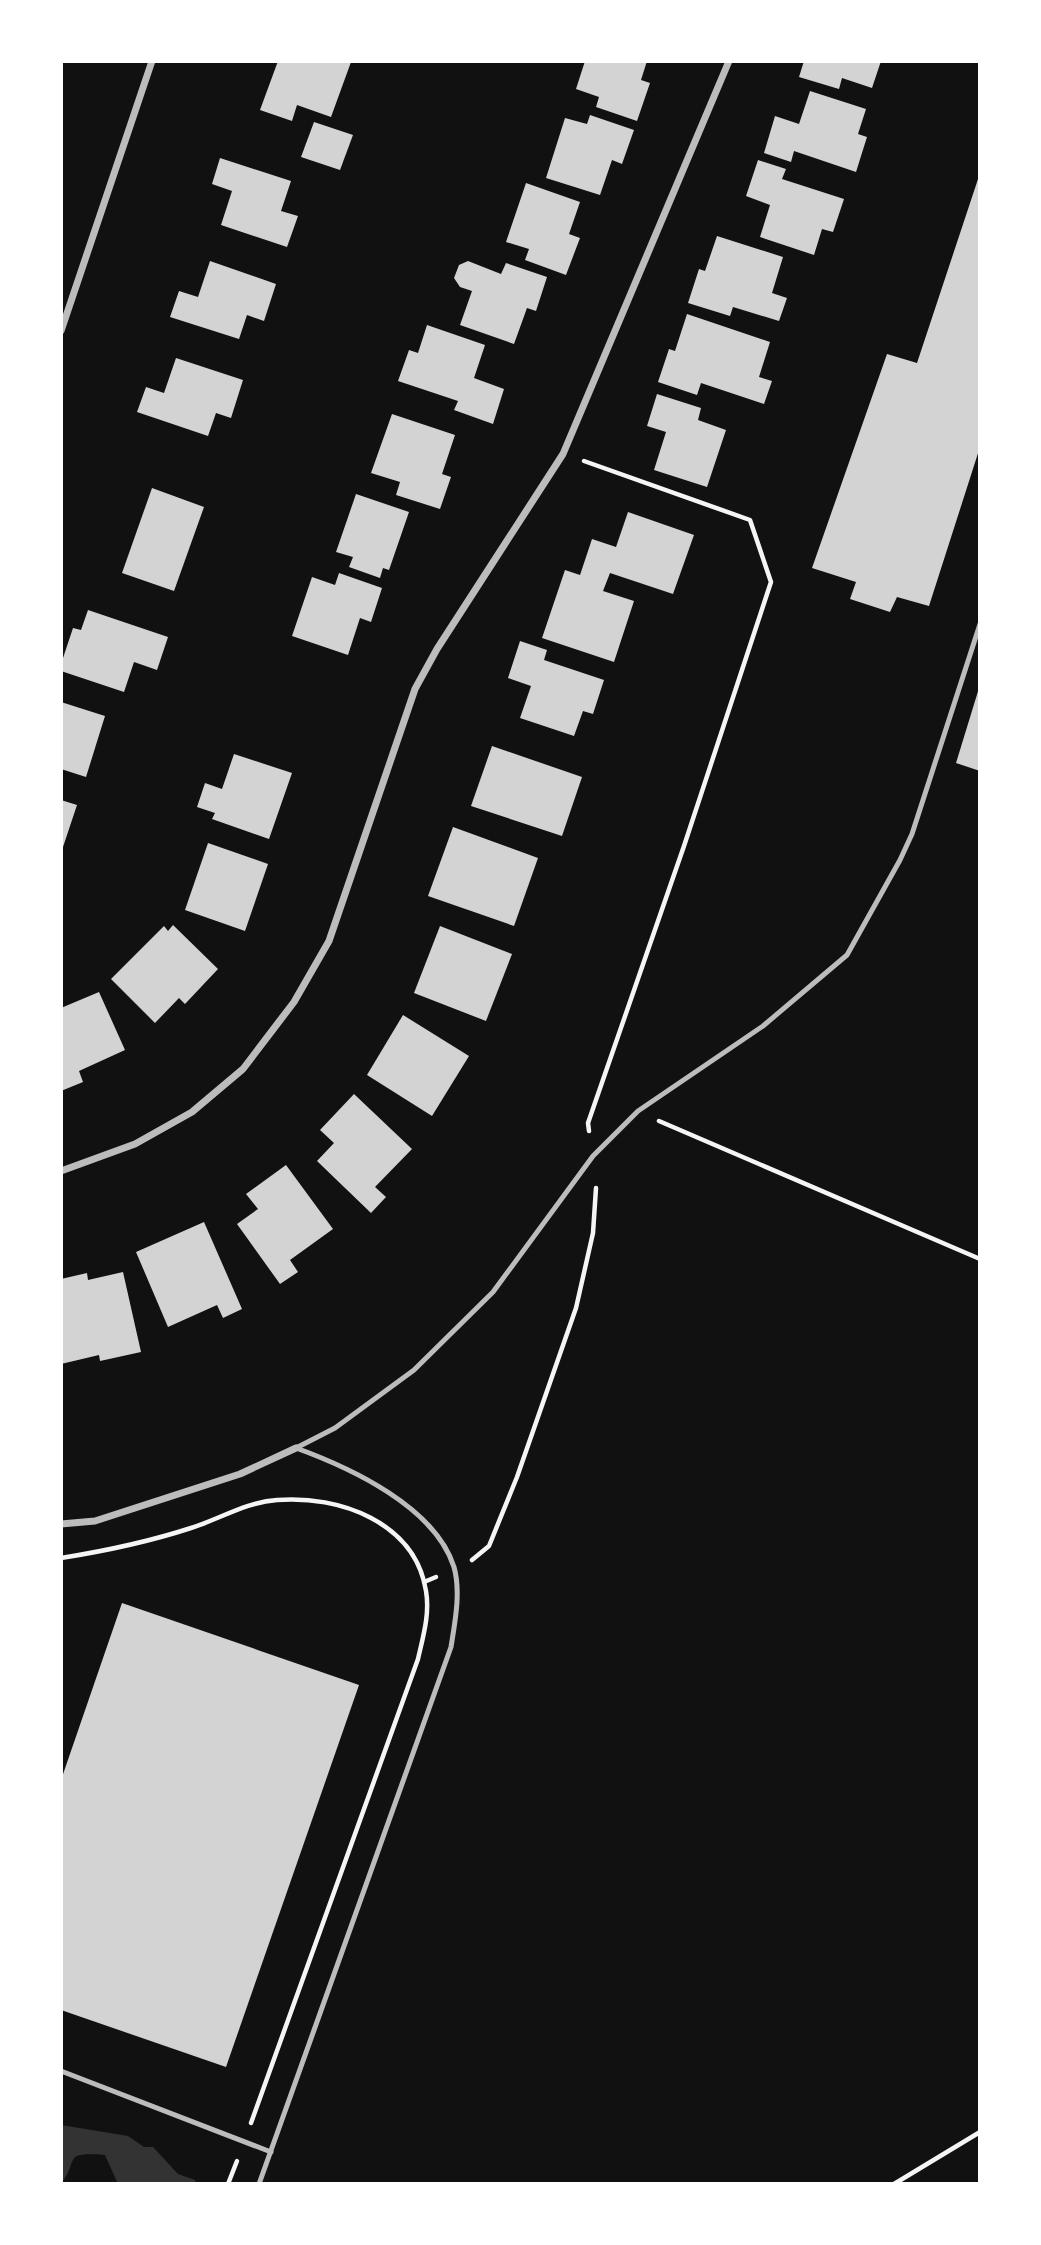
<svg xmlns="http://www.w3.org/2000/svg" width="1041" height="2245" viewBox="0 0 1041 2245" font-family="'Roboto Condensed',sans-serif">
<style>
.water{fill:#333}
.building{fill:#d3d3d3}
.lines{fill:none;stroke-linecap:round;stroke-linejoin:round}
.path{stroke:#f5f5f5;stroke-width:4.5}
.service{stroke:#bcbcbc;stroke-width:5}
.minor{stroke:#bcbcbc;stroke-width:7}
</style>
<rect width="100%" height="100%" fill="#111"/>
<path class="water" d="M61,2125l67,11 16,11h9l25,27 17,6 1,4h-78l-13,-29c-44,-3 -25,4 -44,29z"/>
<g class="building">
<polygon points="278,61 351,62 331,117 297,105 292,121 260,110"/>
<polygon points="585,61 647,61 641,80 650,83 637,121 596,107 599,97 576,89"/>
<polygon points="804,61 881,61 872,88 842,78 839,89 799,77"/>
<polygon points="810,91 866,109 858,134 867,137 856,172 794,151 791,162 764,153 775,116 799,124"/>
<polygon points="590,115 634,130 622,164 612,160 600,195 546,178 565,118 587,124"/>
<polygon points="314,122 353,135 340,170 301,157"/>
<polygon points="220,158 291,181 281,211 298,216 287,247 221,225 232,191 212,184"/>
<polygon points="758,160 786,169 782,179 844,199 833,232 822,229 814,255 760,237 770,205 746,196"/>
<polygon points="980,173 980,447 929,606 897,597 890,612 850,599 856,582 812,568 887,354 917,363"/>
<polygon points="526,183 580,202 569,234 580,238 566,275 525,260 529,249 506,242"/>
<polygon points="717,236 783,257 772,293 787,298 779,321 733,307 730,316 688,303 699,269 705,271"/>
<polygon points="210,261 276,284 264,321 247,315 239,339 170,317 179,291 198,297"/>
<polygon points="468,261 501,274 506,263 547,277 536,311 527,308 514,344 460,325 472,291 460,287 454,278 459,265"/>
<polygon points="687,314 770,342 759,377 772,381 764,404 701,383 697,395 658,382 669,349 675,351"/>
<polygon points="427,325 485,345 474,378 504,389 493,424 454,410 458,401 398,381 409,350 418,353"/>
<polygon points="176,358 243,380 231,418 216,413 208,436 137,412 146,387 164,393"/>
<polygon points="657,394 701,408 698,420 726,430 707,487 654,470 666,432 647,426"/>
<polygon points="392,414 455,435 442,474 451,477 440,509 396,495 400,482 371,473"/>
<polygon points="152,488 204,507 174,591 122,573"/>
<polygon points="356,494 409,512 389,570 383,568 380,578 349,567 353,557 336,552"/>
<polygon points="628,512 694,535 673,594 610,573 603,591 634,601 614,662 542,638 565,570 580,575 592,539 616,547"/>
<polygon points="339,573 382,588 371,622 360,618 348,655 292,636 312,577 335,585"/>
<polygon points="88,610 168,637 157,670 134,662 124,692 61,671 61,664 73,628 81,630"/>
<polygon points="520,641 547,650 544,660 604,680 593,714 583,711 574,736 520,718 531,686 508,678"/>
<polygon points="979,688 980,688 980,771 956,763"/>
<polygon points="61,702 105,716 86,777 61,769"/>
<polygon points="492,746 582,777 562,836 471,806"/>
<polygon points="234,754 292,773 269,839 212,819 215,813 197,807 205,783 222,789"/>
<polygon points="61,800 77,805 62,850 61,850"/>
<polygon points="453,827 538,858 514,926 428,896"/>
<polygon points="208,843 268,864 245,931 185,910"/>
<polygon points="173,925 218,969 185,1004 179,998 155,1023 111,979 164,926 168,931"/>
<polygon points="440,926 512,954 486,1021 414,993"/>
<polygon points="99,992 125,1050 79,1071 83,1082 61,1091 61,1008"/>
<polygon points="403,1015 469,1056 432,1116 367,1075"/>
<polygon points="354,1094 412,1149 375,1187 386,1197 371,1213 317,1161 334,1143 320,1130"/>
<polygon points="286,1165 333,1229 290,1260 298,1272 280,1284 237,1224 258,1209 246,1194"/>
<polygon points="204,1222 242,1309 223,1318 217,1305 168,1327 136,1252"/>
<polygon points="123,1272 141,1352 100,1361 99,1355 61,1364 61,1279 87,1273 88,1280"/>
<polygon points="122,1603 359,1685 226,2067 61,2010 61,1780"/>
</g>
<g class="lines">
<g class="path">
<polyline points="584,461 750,520 771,582 684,846 588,1123 589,1131"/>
<polyline points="659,1121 980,1259"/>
<path d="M61,1558c44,-7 87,-16 130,-30 29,-9 55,-26 86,-28 62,-5 138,22 149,91 4,23 -3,46 -8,68l-167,464"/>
<polyline points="472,1560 489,1546 517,1477 576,1308 593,1233 596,1188"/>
<polyline points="424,1582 436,1577"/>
<polyline points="228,2184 237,2161"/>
<polyline points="894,2184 980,2132"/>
</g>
<g class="service">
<polyline points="296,1448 335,1428 414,1370 493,1292 593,1156 638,1111 763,1026 847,955 900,860 912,834 980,624"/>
<polyline points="61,2071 271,2152"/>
<path d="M259,2184l192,-537c4,-25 10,-55 3,-80 -19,-60 -103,-99 -158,-119"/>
</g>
<g class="minor">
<polyline points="61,331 152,61"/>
<polyline points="61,1171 135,1144 192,1112 243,1069 294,1002 329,941 415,689 437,649 563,454 729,61"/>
<polyline points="61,1524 95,1521 240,1474 296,1448"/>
</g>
</g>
<rect width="1041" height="2245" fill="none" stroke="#ffffff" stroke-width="126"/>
</svg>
